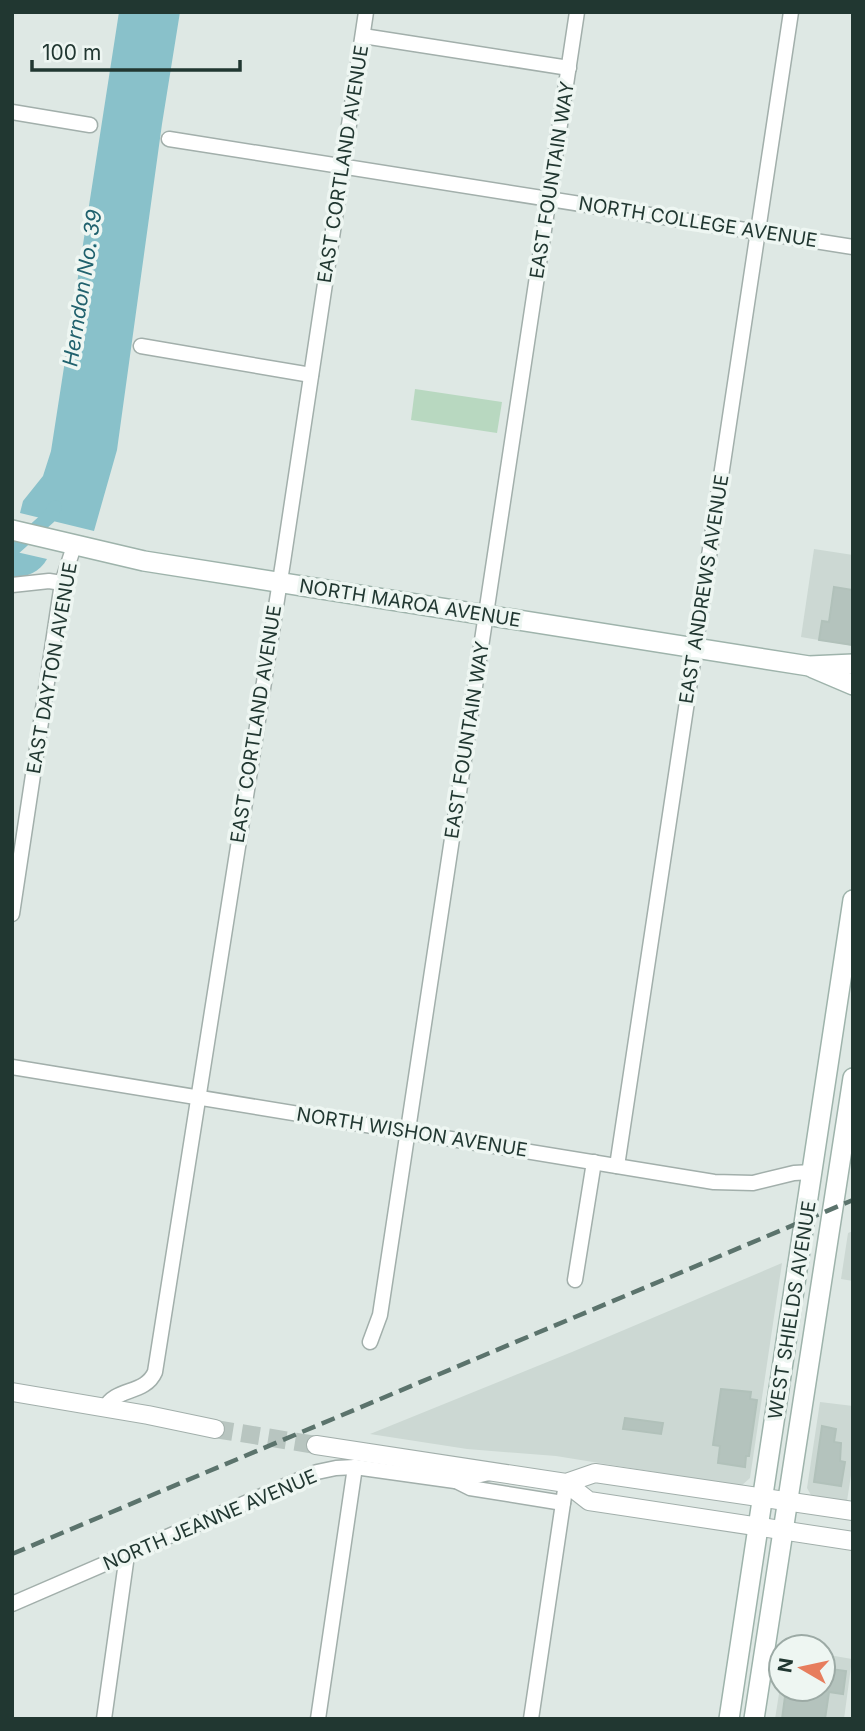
<svg xmlns="http://www.w3.org/2000/svg" width="865" height="1731" viewBox="0 0 865 1731" font-family="Inter,sans-serif">
<style>
.built{fill:#ccd8d3}
.green{fill:#b8d8c0}
.water{fill:#89c1ca}
.lines{fill:none;stroke-linecap:round;stroke-linejoin:round}
.canal{stroke:#89c1ca;stroke-width:14}
.building{fill:#b4c3bd;stroke:#b1c1ba;stroke-width:2}
.tertiary-tunnel{stroke:#b8c5c0;stroke-width:18;stroke-dasharray:18 9;stroke-linecap:butt}
.minor-casing{stroke:#a2afab;stroke-width:17}
.tertiary-casing{stroke:#a2afab;stroke-width:20}
.secondary-casing{stroke:#9eb3ab;stroke-width:22}
.minor{stroke:#fff;stroke-width:14}
.tertiary{stroke:#fff;stroke-width:18}
.secondary{stroke:#fff;stroke-width:19}
.rail{stroke:#5b736c;stroke-width:4.5;stroke-dasharray:14 7;stroke-linecap:butt}
.labels{text-anchor:middle;dominant-baseline:central;stroke-width:7;stroke-linejoin:round;paint-order:stroke}
.street-label{font-size:19px;fill:#213731;stroke:#eef6f2}
.water-label{font-size:21px;font-style:italic;fill:#20616d;stroke:#eef6f2}
</style>
<rect width="100%" height="100%" fill="#dee8e4"/>
<g class="built">
<polygon points="814,549 853,555 853,646 801,637"/>
<polygon points="853,1231 853,1281 841,1279 848,1233"/>
<polygon points="782,1263 750,1478 741,1486 556,1456 467,1449 370,1434 572,1352"/>
<polygon points="820,1402 853,1406 853,1462 847,1501 811,1495 807,1488"/>
<polygon points="823,1654 852,1659 844,1719 775,1719 781,1681 781,1689 823,1689"/>
</g>
<polygon class="green" points="415,389 502,402 497,433 411,420"/>
<g class="water">
<polygon points="119,12 180,12 162,124 117,450 94,531 20,513 23,501 43,476 51,451"/>
<path d="M12,551l35,8c-7,13 -20,18 -35,19z"/>
</g>
<g class="lines">
<polyline class="canal" points="12,550 49,517 55,507"/>
</g>
<g class="building">
<polygon points="834,587 853,590 853,645 819,640 822,621 829,622"/>
<polygon points="721,1389 751,1392 750,1399 757,1400 749,1456 746,1456 745,1467 718,1463 720,1446 713,1445"/>
<polygon points="625,1418 663,1423 661,1434 623,1429"/>
<polygon points="822,1426 836,1429 834,1442 841,1443 840,1461 845,1462 841,1486 814,1482"/>
<polygon points="823,1668 846,1671 843,1694 829,1692 825,1719 782,1719 786,1689 823,1689"/>
</g>
<g class="lines">
<polyline class="tertiary-tunnel" points="215,1429 316,1445"/>
<defs>
<g id="minor">
<polyline points="363,36 569,68"/>
<polyline points="12,112 90,125"/>
<polyline points="169,139 853,247"/>
<polyline points="141,346 311,375"/>
<polyline points="12,585 49,581 62,583"/>
<polyline points="12,914 62,583 74,546"/>
<polyline points="12,1067 714,1182 753,1183 794,1173 812,1172"/>
<polyline points="617,1166 791,12"/>
<polyline points="575,1280 594,1162"/>
<polyline points="370,1342 380,1315 577,12"/>
<path d="M105,1408c10,-21 40,-13 50,-36l128,-810 83,-550"/>
<polyline points="456,1481 470,1488 563,1503"/>
<polyline points="12,1604 317,1472 336,1468 355,1467 455,1481 489,1473"/>
<polyline points="104,1719 127,1555"/>
<polyline points="318,1719 355,1467"/>
<polyline points="531,1719 566,1483"/>
</g>
<g id="tertiary">
<polyline points="12,1392 148,1415 215,1429"/>
<polyline points="316,1445 566,1483 595,1473 853,1511"/>
<polyline points="566,1483 589,1501 853,1541"/>
</g>
<g id="secondary">
<polyline points="12,530 144,561 809,666 853,664"/>
<polyline points="813,668 853,685"/>
<polyline points="729,1719 853,900"/>
<polyline points="754,1719 853,1078"/>
</g>
</defs>
<use href="#minor" class="minor-casing"/>
<use href="#tertiary" class="tertiary-casing"/>
<use href="#secondary" class="secondary-casing"/>
<use href="#minor" class="minor"/>
<use href="#tertiary" class="tertiary"/>
<use href="#secondary" class="secondary"/>
<polyline class="rail" points="12,1554 853,1200"/>
</g>
<g class="labels">
<g class="street-label">
<text transform="translate(343 164) rotate(-81)">EAST CORTLAND AVENUE</text>
<text transform="translate(552 180) rotate(-81)">EAST FOUNTAIN WAY</text>
<text transform="translate(698 222) rotate(9)">NORTH COLLEGE AVENUE</text>
<text transform="translate(704 589) rotate(-81)">EAST ANDREWS AVENUE</text>
<text transform="translate(410 603) rotate(9)">NORTH MAROA AVENUE</text>
<text transform="translate(52 668) rotate(-80)">EAST DAYTON AVENUE</text>
<text transform="translate(256 724) rotate(-81)">EAST CORTLAND AVENUE</text>
<text transform="translate(467 740) rotate(-81)">EAST FOUNTAIN WAY</text>
<text transform="translate(412 1132) rotate(9)">NORTH WISHON AVENUE</text>
<text transform="translate(792 1310) rotate(-81)">WEST SHIELDS AVENUE</text>
<text transform="translate(210 1520) rotate(-23)">NORTH JEANNE AVENUE</text>
</g>
<g class="water-label">
<text transform="translate(82 288) rotate(-81)">Herndon No. 39</text>
</g>
</g>
<rect width="865" height="1731" fill="none" stroke="#213731" stroke-width="28"/>
<g transform="translate(802 1668) rotate(279)"><circle r="33" fill="#eef6f2" stroke="#9caaa5" stroke-width="2"/>
<path d="M0-5L12 26L0 18L-12 26Z" fill="#e77d5d"/>
<text y="-10" font-size="19" font-weight="bold" text-anchor="middle" fill="#213731">N</text>
</g>
<path d="M32 60v10h208v-10" fill="none" stroke="#213731" stroke-width="3.5"/>
<text x="42" y="60" font-size="21" fill="#213731" stroke="#eef6f2" stroke-width="5" paint-order="stroke">100 m</text>
</svg>
